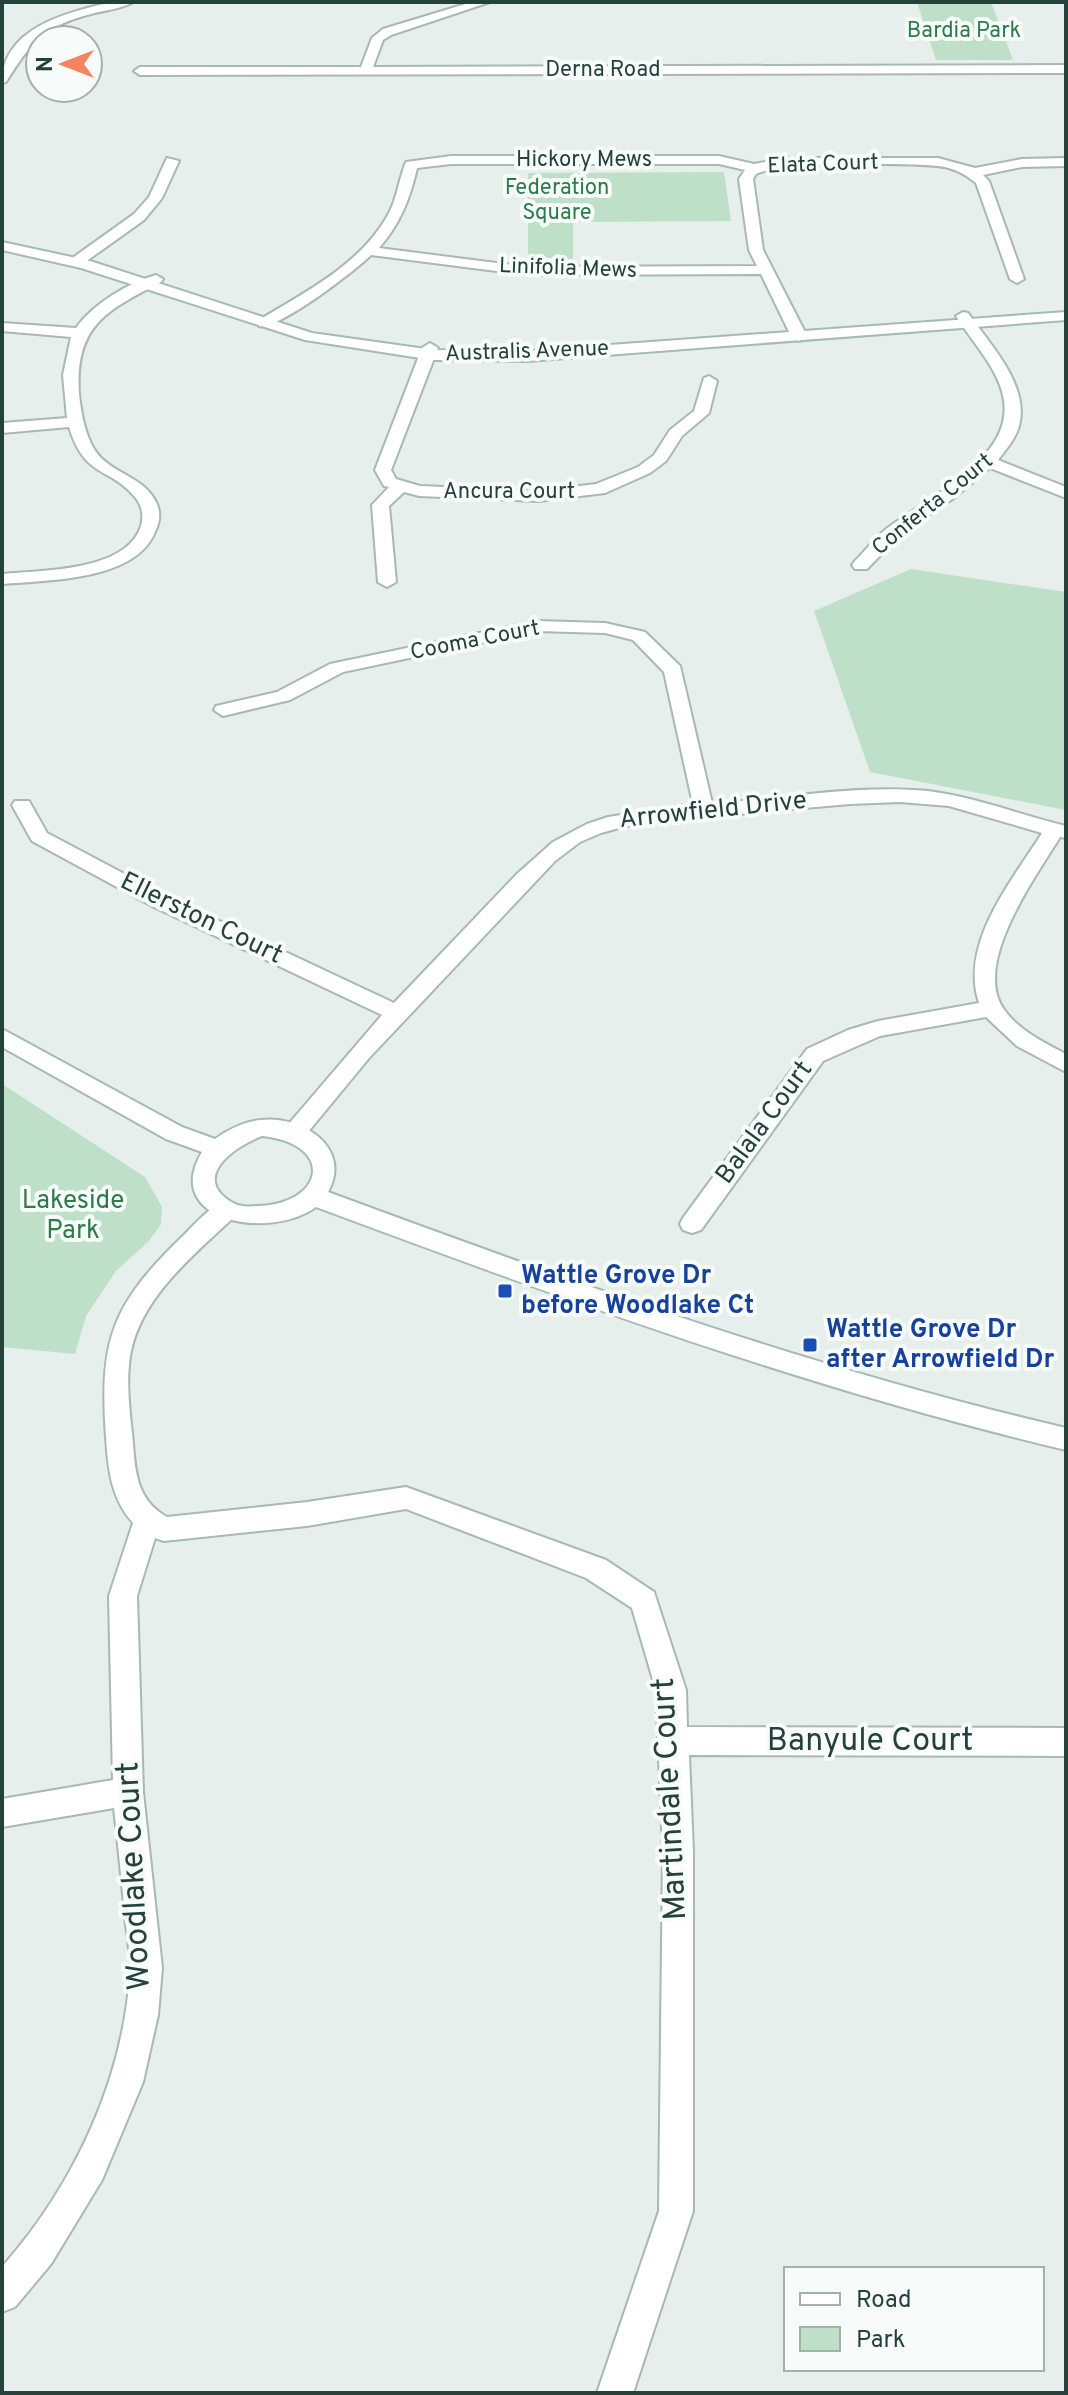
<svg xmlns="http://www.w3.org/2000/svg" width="1068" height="2395" viewBox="0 0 1068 2395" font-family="Overpass,sans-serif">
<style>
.green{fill:#bfe0c8}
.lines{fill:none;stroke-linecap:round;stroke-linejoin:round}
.street-casing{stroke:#a8b8b2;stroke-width:4}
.secondary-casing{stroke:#a4bbb3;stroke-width:4}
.street{fill:#fff;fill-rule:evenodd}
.secondary{fill:#fff;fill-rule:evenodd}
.transit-dot{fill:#1a4fb4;stroke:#f7fbf9;stroke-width:3}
.labels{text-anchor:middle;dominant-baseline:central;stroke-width:8;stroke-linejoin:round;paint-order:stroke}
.far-park-label{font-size:22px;fill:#2d7a4b;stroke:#f7fbf9}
.far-street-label{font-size:22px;fill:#24423a;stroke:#f7fbf9}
.street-label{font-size:26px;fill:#24423a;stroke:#f7fbf9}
.park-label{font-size:26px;fill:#2d7a4b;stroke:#f7fbf9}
.transit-label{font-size:26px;font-weight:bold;fill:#164399;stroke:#f7fbf9;text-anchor:start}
.near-street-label{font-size:32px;fill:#24423a;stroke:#f7fbf9}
</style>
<rect width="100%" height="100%" fill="#e6efeb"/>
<g class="green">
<polygon points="917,2 991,2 1013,60 936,60"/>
<polygon points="724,172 731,221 573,222 573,260 528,256 528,173"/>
<polygon points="911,569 1066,592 1066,810 870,772 814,611"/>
<polygon points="2,1084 145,1177 162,1207 161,1224 149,1241 116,1271 86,1316 75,1354 2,1347"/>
</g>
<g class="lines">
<defs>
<g id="street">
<path d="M112,2h21c-11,7 -28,8 -42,12 -47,12 -60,28 -85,68l-4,1c0,-56 67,-71 110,-81z"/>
<polygon points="472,2 490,2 391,35 383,40 373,67 1066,65 1066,73 140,75 134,71 140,67 361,67 372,38 383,29"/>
<path d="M451,156h268l35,8 33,-6h151l37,10 47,-9 44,-1v8l-44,1 -39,8 6,6 35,98 -7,4 -7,-4 -34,-96c-12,-10 -24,-16 -39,-17 -31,-3 -159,-4 -181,8l-3,5 10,71 44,86 -8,5 -8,-5 -30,-62 -234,1 -156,-20c-16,16 -93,75 -112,71v-6c45,-27 98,-54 126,-100 12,-18 13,-39 21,-58zM451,164h268l26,6 -6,9 10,71 8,16 -230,1 -148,-19c21,-24 31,-49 38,-80z"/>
<polygon points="167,158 179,161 162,198 144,220 81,265 71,265 71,259 134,214 149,197"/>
<path d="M156,275l7,4 -2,3c-55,29 -86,43 -82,112 2,19 6,42 17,58 16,22 47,24 60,50 5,10 4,20 -1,30 -20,49 -107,48 -153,52v-10c40,-4 124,-2 139,-48 3,-10 1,-21 -6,-29 -26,-31 -50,-18 -66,-70l-67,6v-10l65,-5 -4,-43 8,-38 -69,-6v-8l74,5c17,-24 52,-45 80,-53z"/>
<path d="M963,312l5,1c20,29 59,69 52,108 -2,15 -13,27 -22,39l68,27v11l-76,-30 -35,29 -58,41 -30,31h-12l-3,-4 3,-4c10,-10 19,-22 30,-31 38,-30 128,-70 119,-129 -4,-31 -32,-59 -48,-85z"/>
<polygon points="430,343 438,348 391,470 396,479 420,486 539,491 596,484 638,467 654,455 670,430 694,411 704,378 709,376 717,381 709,413 682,436 666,461 650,473 605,493 539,501 419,496 404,492 389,506 396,582 387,587 378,582 372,505 389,487 384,486 375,470 422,348"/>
<path d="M537,621l68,2 40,9 35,34 32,137c72,-4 145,-19 216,-12 48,6 92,24 138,35v12l-6,-1c-24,40 -90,128 -55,174 15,20 40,32 61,43v18l-49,-26 -31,-29 -106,19 -57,25 -122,169 -9,3 -9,-3 -3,-6 3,-6 124,-169 41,-19 30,-9 101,-18c-20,-60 33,-122 63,-170l-93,-27 -49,-4 -50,2 -213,19 -36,10 -21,9 -25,19 -186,197 -66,80 -8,2 -8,-2 -4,-6 4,-6 95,-111 -230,-109 -120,-65 -20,-36 3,-4h14l18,32 119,63 228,107 123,-129 36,-32 34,-18 21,-7 85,-13 -29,-132 -31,-32 -28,-7 -68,-2 -194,41 -53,28 -67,16 -9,-6 2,-4 61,-14 53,-28z"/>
<path d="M226,1201l9,3 3,6 -3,6c-40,38 -92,79 -104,135 -6,30 -1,62 2,92 2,31 5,58 34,74l140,-15 99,-15 200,73 48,32 32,98 1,37 379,1v28l-377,-1 4,97v359l-60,182h-36l62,-182 4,-359 -7,-162 -24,-82 -46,-30 -180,-69 -99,17 -143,15 -9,-3 -18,58 6,196 19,176 -4,47 -15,67 -41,98 -51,84 -36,43 -13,5v-45c71,-80 122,-188 128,-295 1,-18 -3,-37 -5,-55 -3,-36 -7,-72 -11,-109l-112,19v-28l111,-19 -4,-184 24,-73c-22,-25 -25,-54 -27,-86 -7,-98 6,-133 78,-202 12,-12 26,-29 42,-34z"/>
</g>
<g id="secondary">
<polygon points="2,242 90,261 312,333 433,350 527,351 1066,312 1066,320 527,361 433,360 305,340 81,268 2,250"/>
<path d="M2,1029l180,98 33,12c12,-9 31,-18 46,-19 40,-5 92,27 67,72 243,90 485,177 738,236v22c-257,-61 -503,-151 -750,-243 -44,33 -156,16 -114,-55l-36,-13 -164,-92zM262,1136c75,8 62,69 -5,70 -8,1 -16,1 -24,-3 -44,-25 2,-57 29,-67z"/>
</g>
</defs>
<use href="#street" class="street-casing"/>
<use href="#secondary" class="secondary-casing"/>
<use href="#street" class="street"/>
<use href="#secondary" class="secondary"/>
</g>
<g class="transit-dot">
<rect x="497" y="1283" width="16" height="16" rx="4"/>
<rect x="802" y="1337" width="16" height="16" rx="4"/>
</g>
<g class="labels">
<g class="far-park-label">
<text x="964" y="31">Bardia Park</text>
<text x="557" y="188">Federation<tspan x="557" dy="25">Square</tspan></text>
</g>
<g class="far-street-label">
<text x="603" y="70">Derna Road</text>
<text x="584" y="160">Hickory Mews</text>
<text transform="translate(823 165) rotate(-2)">Elata Court</text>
<text transform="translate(568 269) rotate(2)">Linifolia Mews</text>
<text transform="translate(527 352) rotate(-2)">Australis Avenue</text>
<text x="509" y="492">Ancura Court</text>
<text transform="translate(933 505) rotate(-39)">Conferta Court</text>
<text transform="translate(475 641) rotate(-11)">Cooma Court</text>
</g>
<g class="street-label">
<text transform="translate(713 811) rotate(-6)">Arrowfield Drive</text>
<text transform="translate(201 919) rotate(26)">Ellerston Court</text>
<text transform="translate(765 1123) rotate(-54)">Balala Court</text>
</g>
<g class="park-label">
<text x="73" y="1201">Lakeside<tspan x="73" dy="30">Park</tspan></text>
</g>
<g class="transit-label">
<text x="521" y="1276">Wattle Grove Dr<tspan x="521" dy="30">before Woodlake Ct</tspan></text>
<text x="826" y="1330">Wattle Grove Dr<tspan x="826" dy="30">after Arrowfield Dr</tspan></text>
</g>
<g class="near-street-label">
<text x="870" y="1742">Banyule Court</text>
<text transform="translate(671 1799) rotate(-93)">Martindale Court</text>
<text transform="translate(135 1876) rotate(-93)">Woodlake Court</text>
</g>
</g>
<rect width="1068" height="2395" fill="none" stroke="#24423a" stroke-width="8"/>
<rect x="784" y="2267" width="260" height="104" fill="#f7fbf9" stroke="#a3b1ad" stroke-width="2"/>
<rect x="800" y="2293" width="40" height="12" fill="#ffffff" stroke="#a3b1ad" stroke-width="2"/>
<text x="856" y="2307" font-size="24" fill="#24423a">Road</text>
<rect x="800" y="2327" width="40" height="24" fill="#bfe0c8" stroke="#a3b1ad" stroke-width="2"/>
<text x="856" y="2347" font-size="24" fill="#24423a">Park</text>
<g transform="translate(64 64) rotate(270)"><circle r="38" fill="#f7fbf9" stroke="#a3b1ad" stroke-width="2"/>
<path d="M0-6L14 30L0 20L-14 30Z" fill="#f4845f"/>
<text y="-12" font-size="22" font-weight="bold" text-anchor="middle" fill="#24423a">N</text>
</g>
</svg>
